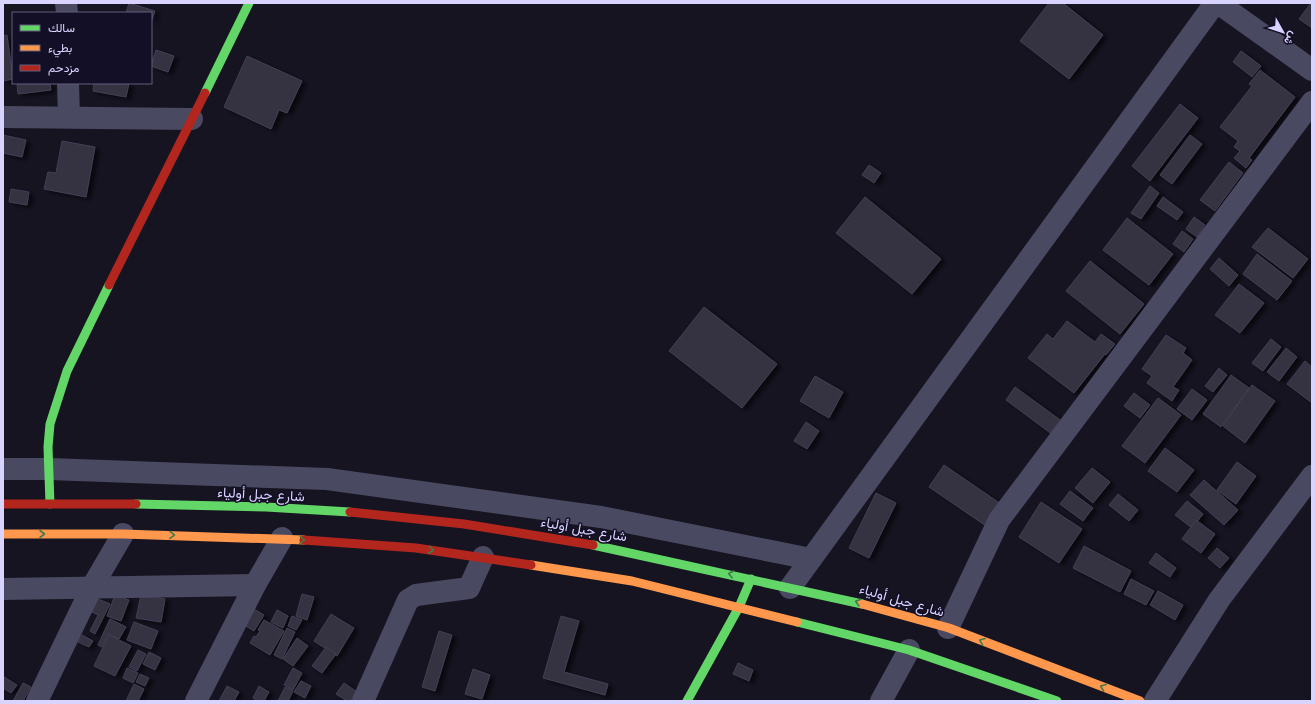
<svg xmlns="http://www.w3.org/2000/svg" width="1315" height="704" viewBox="0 0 1315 704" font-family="Helvetica,Vazirmatn,sans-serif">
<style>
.building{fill:#343243;stroke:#433f54;filter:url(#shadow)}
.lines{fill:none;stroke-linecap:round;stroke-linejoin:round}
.street{stroke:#4a4962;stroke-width:22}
.fast{stroke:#63d668;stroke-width:9}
.slow{stroke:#ff974d;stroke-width:9}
.jam{stroke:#b3261e;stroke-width:9}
.oneway{stroke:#3f7c4a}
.labels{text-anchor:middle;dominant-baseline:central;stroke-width:3;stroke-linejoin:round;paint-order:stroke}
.street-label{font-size:14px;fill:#d9d4ff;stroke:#130f26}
</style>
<defs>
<filter id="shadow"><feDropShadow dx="4.5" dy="2.5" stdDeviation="2" flood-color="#0009"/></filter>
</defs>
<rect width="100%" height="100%" fill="#161421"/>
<g class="building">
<polygon points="129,3 155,11 151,23 151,13 126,13"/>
<polygon points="1049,3 1063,3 1103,35 1069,79 1020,41"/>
<polygon points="1311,3 1312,3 1312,28 1299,19"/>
<polygon points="7,35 13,79 3,81 3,36"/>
<polygon points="156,50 174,56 168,72 151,66"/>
<polygon points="1241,51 1261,66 1252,77 1233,62"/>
<polygon points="247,56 302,81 287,113 279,110 271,129 224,107"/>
<polygon points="1260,70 1295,97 1249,158 1252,160 1246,168 1234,158 1240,151 1234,147 1238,141 1220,127 1252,86 1249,84"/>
<polygon points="17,83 50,83 51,90 18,94"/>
<polygon points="94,83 129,83 126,97 93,91"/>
<polygon points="1180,104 1198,118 1150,181 1132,166"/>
<polygon points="3,135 26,140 22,157 3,153"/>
<polygon points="1190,135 1202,144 1172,184 1160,175"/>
<polygon points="62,141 95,147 86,197 44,189 48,172 56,173"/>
<polygon points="1229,162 1243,173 1215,211 1200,200"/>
<polygon points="869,165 881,173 874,183 862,175"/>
<polygon points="1150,186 1159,193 1141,219 1131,213"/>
<polygon points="11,189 29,192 27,205 9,202"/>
<polygon points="865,197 941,259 912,294 836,233"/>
<polygon points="1163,197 1183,212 1177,220 1157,206"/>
<polygon points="1194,217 1205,225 1197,237 1186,229"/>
<polygon points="1127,218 1173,254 1149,285 1103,250"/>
<polygon points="1268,228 1308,259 1293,278 1252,247"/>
<polygon points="1182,231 1193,239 1184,252 1173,244"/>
<polygon points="1257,254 1292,281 1277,300 1243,274"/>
<polygon points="1219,258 1238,275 1229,286 1210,269"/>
<polygon points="1090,261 1144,304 1120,334 1066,291"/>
<polygon points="1239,284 1264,303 1240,333 1215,315"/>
<polygon points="704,307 777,364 742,408 669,351"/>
<polygon points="1067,321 1095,342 1101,334 1115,344 1106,355 1105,354 1074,393 1028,358 1047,334 1053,339"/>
<polygon points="1166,335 1186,348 1183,353 1192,360 1173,387 1179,390 1172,401 1147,383 1152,376 1142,369"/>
<polygon points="1271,339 1281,347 1263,371 1252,363"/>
<polygon points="1286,348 1297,357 1279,381 1267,372"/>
<polygon points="1305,361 1312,367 1312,403 1287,384"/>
<polygon points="1219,368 1227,375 1213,392 1205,386"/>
<polygon points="1231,375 1249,388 1221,427 1203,414"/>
<polygon points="815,376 843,392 829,418 800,401"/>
<polygon points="1252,385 1275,401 1245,443 1223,426"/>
<polygon points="1015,387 1063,422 1053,435 1006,400"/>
<polygon points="1192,389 1207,400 1192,420 1177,409"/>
<polygon points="1134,393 1150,405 1140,418 1124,406"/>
<polygon points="1158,398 1181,415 1145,463 1122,446"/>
<polygon points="806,422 819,431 807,449 794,441"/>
<polygon points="1165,448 1194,470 1177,492 1148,471"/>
<polygon points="1237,462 1256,476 1236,504 1217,490"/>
<polygon points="944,465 1001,504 986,526 929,487"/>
<polygon points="1092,468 1110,482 1093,503 1075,488"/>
<polygon points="1204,480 1238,510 1224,525 1190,495"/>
<polygon points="1070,491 1093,508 1083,521 1060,504"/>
<polygon points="876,493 896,503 869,558 849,548"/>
<polygon points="1118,494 1138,510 1129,521 1109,505"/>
<polygon points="1187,501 1203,514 1192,528 1175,515"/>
<polygon points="1041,502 1082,529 1059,563 1019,537"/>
<polygon points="1196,520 1215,534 1201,553 1182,539"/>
<polygon points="1084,546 1131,571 1120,592 1073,568"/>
<polygon points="1217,548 1229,558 1220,568 1208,558"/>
<polygon points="1156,553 1176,568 1170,577 1149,563"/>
<polygon points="1131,579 1154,591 1146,605 1124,594"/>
<polygon points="1158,591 1183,605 1175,620 1150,605"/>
<polygon points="302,594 314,597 307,620 296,616"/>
<polygon points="115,595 129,600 121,621 107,616"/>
<polygon points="141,595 165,599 161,622 136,618"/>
<polygon points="98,599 110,604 95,634 90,631 98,615 92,612"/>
<polygon points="254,609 264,615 254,631 244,625"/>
<polygon points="277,610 288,616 283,628 271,622"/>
<polygon points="331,614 354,628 337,656 314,641"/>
<polygon points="292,616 302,620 296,630 288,626"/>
<polygon points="561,616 579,621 564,672 608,684 605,695 543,678"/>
<polygon points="110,619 126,627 119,639 108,634 102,647 98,645"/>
<polygon points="264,620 284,631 270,655 250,643 254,636 256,637 260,631 258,630"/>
<polygon points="134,622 158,631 151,649 127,640"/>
<polygon points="287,628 295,632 282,659 274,655"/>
<polygon points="439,631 452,635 435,691 422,687"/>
<polygon points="82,635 93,641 89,647 78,642"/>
<polygon points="109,635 131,646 115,676 94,666"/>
<polygon points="297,638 308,646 293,666 283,659"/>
<polygon points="326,647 336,654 322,673 312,666"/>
<polygon points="138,650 146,654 137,671 129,667"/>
<polygon points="149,652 161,658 155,670 143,664"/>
<polygon points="738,663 753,670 749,681 733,674"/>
<polygon points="127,668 138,673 133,683 123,678"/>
<polygon points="293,668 302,673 293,690 284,685"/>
<polygon points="473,669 490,675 482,699 465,694"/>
<polygon points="140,674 149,678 145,686 136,682"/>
<polygon points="4,677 17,685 11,693 3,688"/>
<polygon points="301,681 311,686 305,698 294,692"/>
<polygon points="23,683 31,687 23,701 13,701"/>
<polygon points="344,683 357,692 350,701 347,701 336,694"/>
<polygon points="134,684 144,689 138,701 126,701"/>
<polygon points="227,686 239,692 234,701 219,701"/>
<polygon points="259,686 269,692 264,701 258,701 253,698"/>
<polygon points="285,687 293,691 288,701 278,701"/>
</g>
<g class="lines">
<g class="street">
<polyline points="66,3 67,13"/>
<polyline points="1218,3 1312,70"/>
<polyline points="68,83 69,117"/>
<polyline points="3,117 192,119"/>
<polyline points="3,469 49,469 327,479 601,517 811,559"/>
<polyline points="790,588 1215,3"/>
<polyline points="3,589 255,585"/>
<polyline points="948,628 999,520 1312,102"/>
<polyline points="37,701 92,587 123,534"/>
<polyline points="196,701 255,585 282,538"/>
<polyline points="363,701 408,600 416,595 469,588 483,557"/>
<polyline points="881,701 909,650"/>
<polyline points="1155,701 1219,600 1312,476"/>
</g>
<g class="fast">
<polyline points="205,93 249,3"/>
<polyline points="50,504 48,447 50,424 67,371 109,285"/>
<polyline points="136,504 266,507 350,512"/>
<polyline points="593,545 862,604"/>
<polyline points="797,622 909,650 1057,701"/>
<polyline points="687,701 739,607 751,579"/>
</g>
<g class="slow">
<polyline points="3,534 123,534 304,540"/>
<polyline points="531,565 632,581 797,622"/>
<polyline points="862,604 949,628 1140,701"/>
</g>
<g class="jam">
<polyline points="109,285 205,93"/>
<polyline points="3,504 136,504"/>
<polyline points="350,512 464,524 593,545"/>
<polyline points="304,540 416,548 531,565"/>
</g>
</g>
<defs><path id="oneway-chevron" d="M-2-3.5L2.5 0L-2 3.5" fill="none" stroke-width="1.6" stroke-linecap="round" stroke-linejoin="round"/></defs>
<g class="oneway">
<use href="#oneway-chevron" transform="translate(42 534)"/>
<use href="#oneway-chevron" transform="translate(172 535) rotate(1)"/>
<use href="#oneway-chevron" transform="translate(302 540) rotate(4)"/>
<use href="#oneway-chevron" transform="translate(431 550) rotate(7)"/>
<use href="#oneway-chevron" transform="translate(731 574) rotate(-167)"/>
<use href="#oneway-chevron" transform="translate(858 602) rotate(-164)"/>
<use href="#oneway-chevron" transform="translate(982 641) rotate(-159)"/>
<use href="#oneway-chevron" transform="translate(1103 687) rotate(-159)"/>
</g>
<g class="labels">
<g class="street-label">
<text transform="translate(261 494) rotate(3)">شارع جبل أولياء</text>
<text transform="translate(584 529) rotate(10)">شارع جبل أولياء</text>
<text transform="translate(902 600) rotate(16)">شارع جبل أولياء</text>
</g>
</g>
<rect width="1315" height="704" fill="none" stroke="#d9d4ff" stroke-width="8"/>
<rect x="12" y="12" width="140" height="72" fill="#130f26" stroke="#625e7d"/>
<rect x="20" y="25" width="20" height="6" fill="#63d668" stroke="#625e7d"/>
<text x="48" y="32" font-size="12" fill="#d9d4ff">سالك</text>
<rect x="20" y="45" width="20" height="6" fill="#ff974d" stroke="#625e7d"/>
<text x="48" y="52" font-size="12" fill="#d9d4ff">بطيء</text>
<rect x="20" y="65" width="20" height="6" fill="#b3261e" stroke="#625e7d"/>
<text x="48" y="72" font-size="12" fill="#d9d4ff">مزدحم</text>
<g transform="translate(1283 32) rotate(129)" stroke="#130f26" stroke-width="3" paint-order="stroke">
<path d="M0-3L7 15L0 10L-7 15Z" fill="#d9d4ff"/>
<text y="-6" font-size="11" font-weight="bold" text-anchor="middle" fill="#d9d4ff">ش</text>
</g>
</svg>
